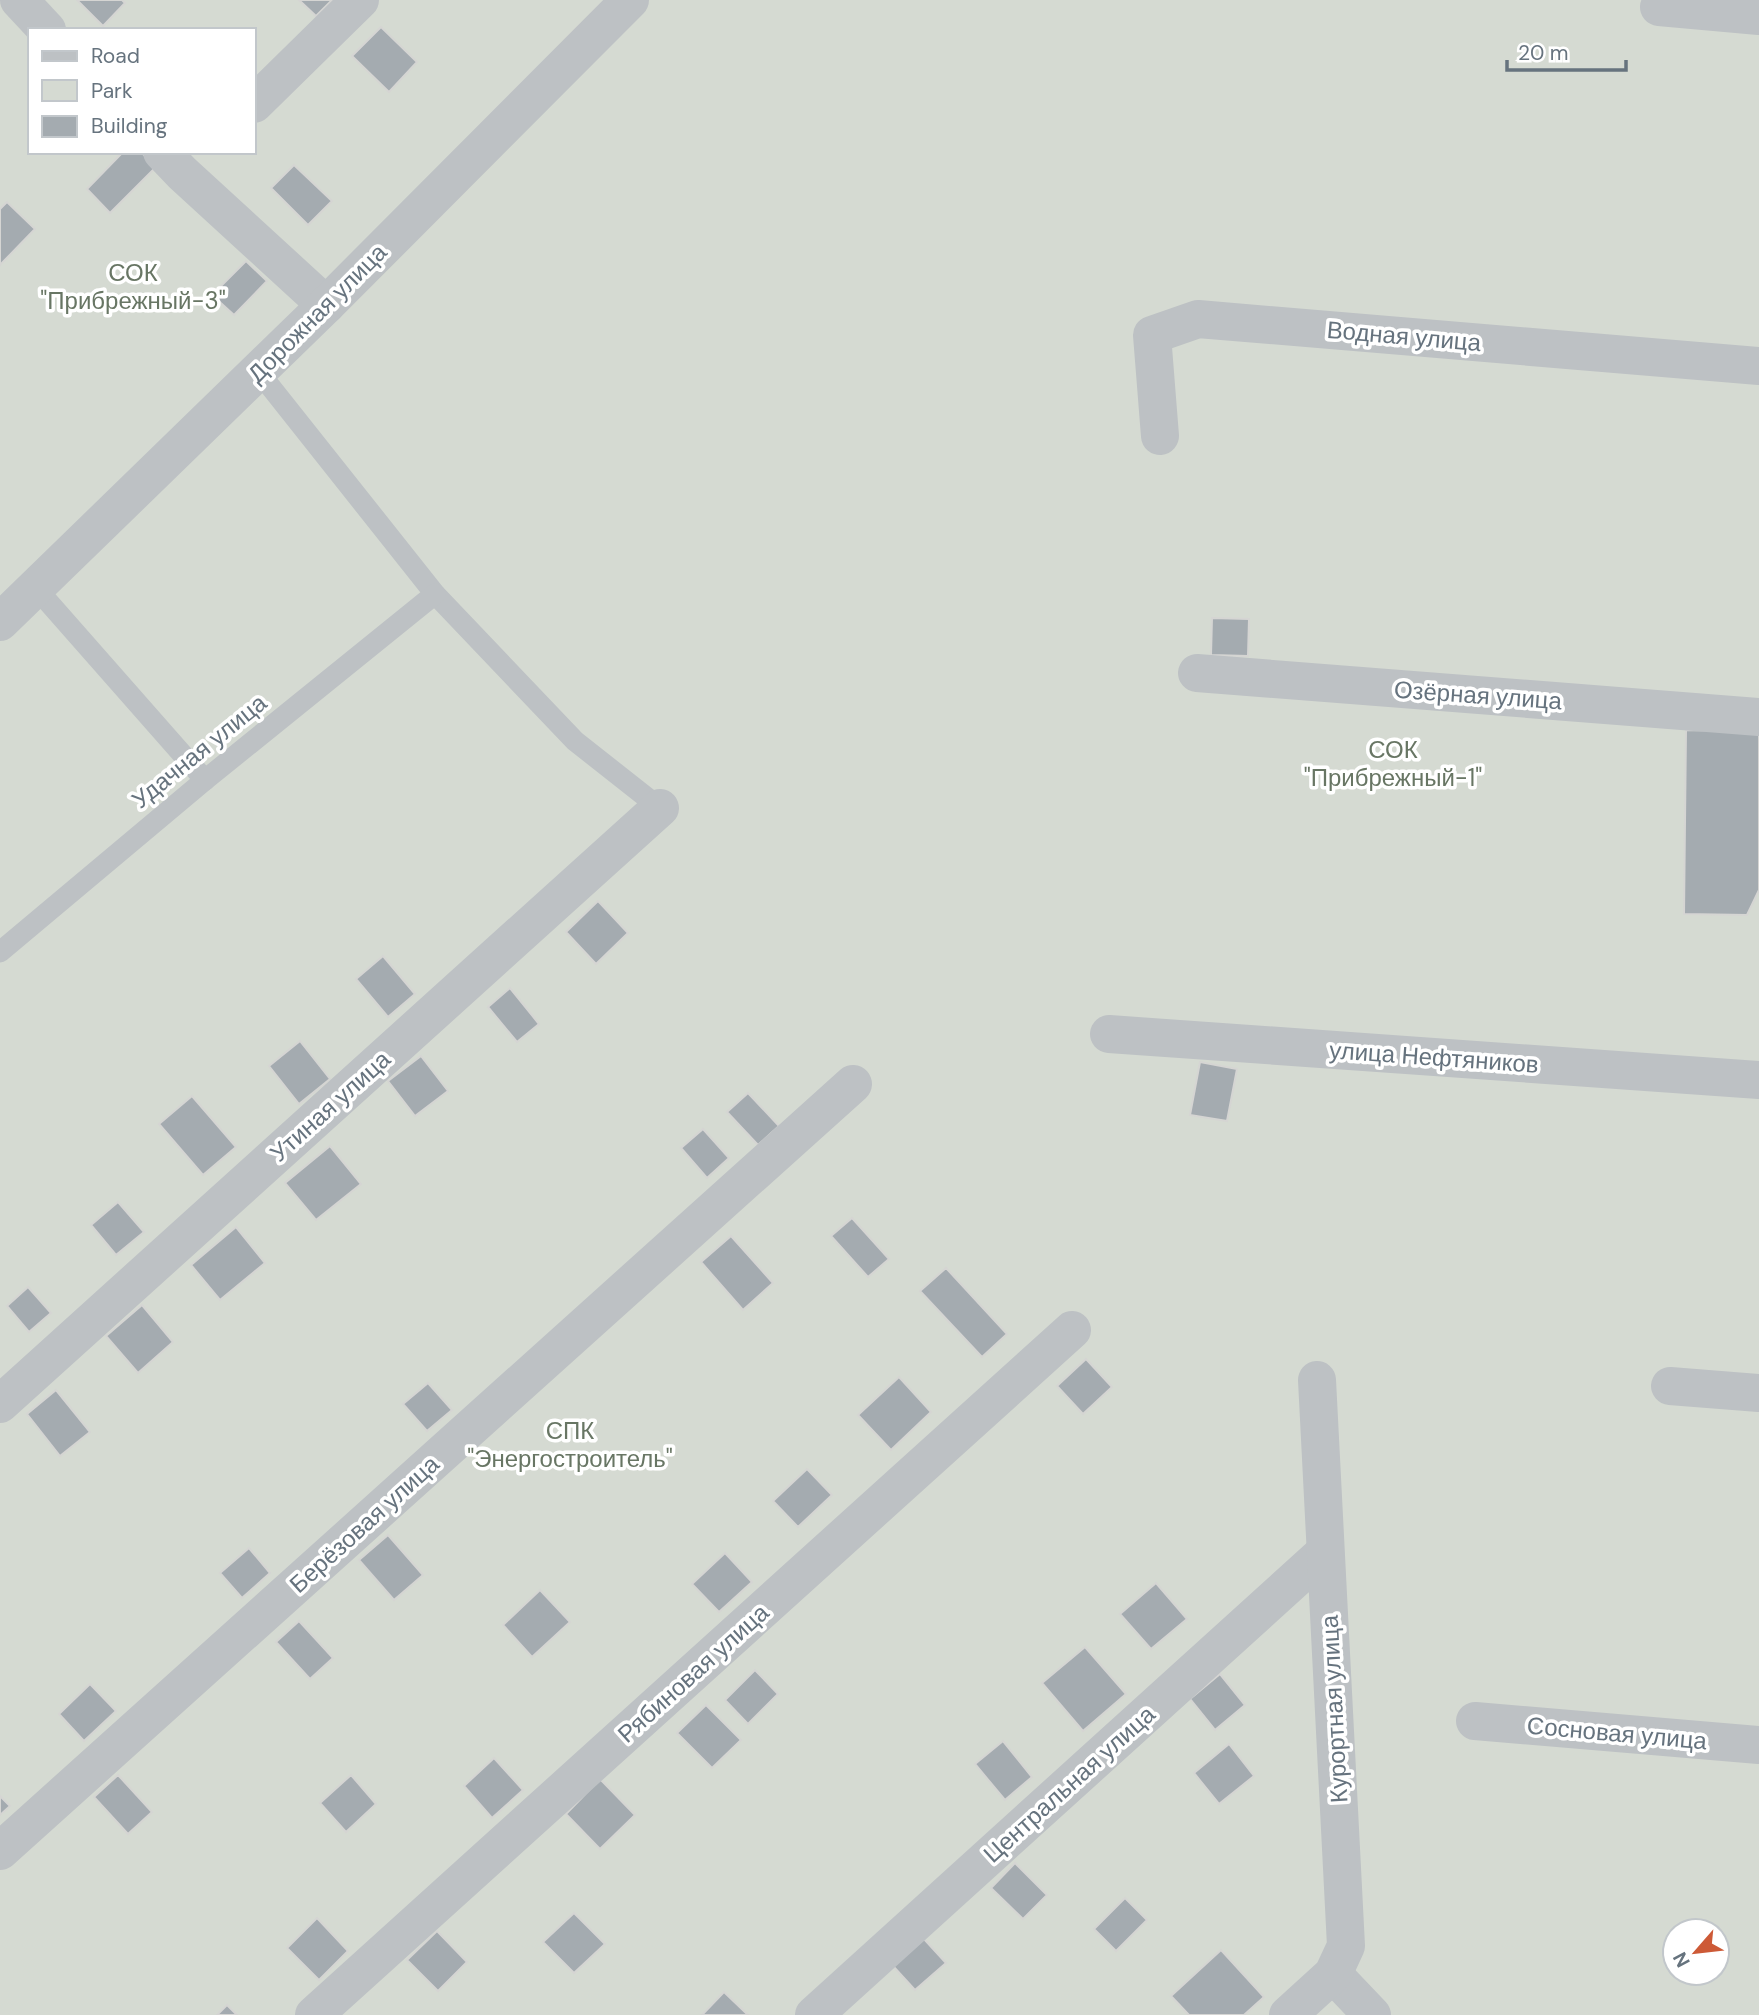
<svg xmlns="http://www.w3.org/2000/svg" width="1759" height="2015" viewBox="0 0 1759 2015" font-family="'DM Sans',sans-serif">
<style>
.green{fill:#d5dad2;fill-rule:evenodd}
.building{fill:#a4abb0;stroke:#d5d5d3;stroke-width:2}
.lines{fill:none;stroke-linecap:round;stroke-linejoin:round}
.lane{stroke:#bdc1c4;stroke-width:21}
.street{stroke:#bdc1c4;stroke-width:38}
.labels{text-anchor:middle;dominant-baseline:central;stroke-width:7;stroke-linejoin:round;paint-order:stroke}
.park-label{font-size:24px;fill:#687664;stroke:#fff}
.street-label{font-size:24px;fill:#66737e;stroke:#fff}
</style>
<rect width="100%" height="100%" fill="#f4f4f0"/>
<path class="green" d="M0,0h1759v2015h-1759zM30,30h224v122h-224zM1675,1931h42v42h-42z"/>
<g class="building">
<polygon points="77,0 122,0 125,3 103,26"/>
<polygon points="299,0 332,0 316,16"/>
<polygon points="381,27 417,62 389,92 352,56"/>
<polygon points="123,152 141,152 156,167 110,213 87,189"/>
<polygon points="294,165 332,201 308,225 271,188"/>
<polygon points="7,202 35,229 0,265 0,209"/>
<polygon points="246,261 267,281 234,315 212,295"/>
<polygon points="1212,618 1249,619 1248,656 1211,655"/>
<polygon points="1686,730 1759,731 1759,890 1747,915 1684,914"/>
<polygon points="598,901 628,933 596,964 566,932"/>
<polygon points="383,956 415,994 388,1017 356,979"/>
<polygon points="510,988 539,1024 517,1042 488,1007"/>
<polygon points="300,1041 330,1079 299,1104 269,1066"/>
<polygon points="421,1056 448,1091 415,1116 388,1081"/>
<polygon points="1200,1062 1237,1069 1227,1121 1190,1115"/>
<polygon points="748,1093 779,1126 758,1145 727,1112"/>
<polygon points="192,1096 236,1147 203,1175 159,1124"/>
<polygon points="703,1129 729,1158 707,1178 681,1148"/>
<polygon points="330,1146 361,1184 316,1220 285,1183"/>
<polygon points="118,1202 144,1232 116,1255 91,1225"/>
<polygon points="852,1218 889,1259 868,1277 831,1236"/>
<polygon points="236,1227 265,1263 220,1300 191,1265"/>
<polygon points="731,1236 773,1283 743,1310 701,1262"/>
<polygon points="946,1268 1007,1334 982,1357 920,1291"/>
<polygon points="28,1287 51,1313 29,1332 7,1306"/>
<polygon points="142,1305 173,1342 138,1373 106,1336"/>
<polygon points="1086,1359 1112,1387 1083,1414 1057,1386"/>
<polygon points="899,1377 931,1412 891,1450 858,1415"/>
<polygon points="428,1383 452,1410 427,1431 403,1404"/>
<polygon points="56,1390 90,1432 60,1456 27,1414"/>
<polygon points="807,1469 832,1495 798,1527 773,1501"/>
<polygon points="388,1535 423,1575 394,1600 359,1560"/>
<polygon points="249,1548 270,1573 242,1598 220,1573"/>
<polygon points="725,1553 752,1582 719,1612 692,1584"/>
<polygon points="1156,1583 1187,1619 1151,1649 1120,1614"/>
<polygon points="540,1590 570,1622 532,1657 503,1625"/>
<polygon points="299,1621 333,1658 310,1679 276,1642"/>
<polygon points="1085,1647 1126,1694 1083,1731 1042,1683"/>
<polygon points="755,1670 778,1694 748,1724 725,1700"/>
<polygon points="1220,1674 1245,1705 1215,1730 1190,1699"/>
<polygon points="90,1684 116,1711 84,1741 59,1714"/>
<polygon points="706,1705 741,1740 712,1768 677,1733"/>
<polygon points="1003,1741 1032,1777 1005,1800 975,1764"/>
<polygon points="1229,1744 1254,1776 1219,1804 1194,1773"/>
<polygon points="494,1758 523,1790 492,1818 464,1786"/>
<polygon points="118,1775 152,1812 128,1834 94,1797"/>
<polygon points="351,1775 376,1804 346,1832 320,1803"/>
<polygon points="600,1779 635,1815 600,1849 566,1814"/>
<polygon points="0,1796 10,1806 0,1815"/>
<polygon points="1015,1863 1047,1895 1023,1919 991,1888"/>
<polygon points="1125,1898 1147,1920 1116,1951 1094,1929"/>
<polygon points="574,1913 605,1944 574,1973 543,1942"/>
<polygon points="317,1918 348,1951 319,1980 287,1948"/>
<polygon points="437,1931 467,1962 438,1991 407,1960"/>
<polygon points="924,1939 946,1963 915,1990 893,1966"/>
<polygon points="1221,1950 1264,1997 1244,2015 1189,2015 1171,1996"/>
<polygon points="724,1992 748,2015 702,2015"/>
<polygon points="227,2005 237,2015 217,2015"/>
</g>
<g class="lines">
<g class="lane">
<polyline points="258,371 435,594 575,741 660,808"/>
<polyline points="36,588 205,780"/>
<polyline points="0,952 205,780 435,594"/>
</g>
<g class="street">
<polyline points="19,0 47,30"/>
<polyline points="1659,7 1759,16"/>
<polyline points="254,104 360,0"/>
<polyline points="162,152 182,173 326,305"/>
<polyline points="1160,436 1152,335 1198,319 1759,366"/>
<polyline points="0,622 326,305 630,0"/>
<polyline points="1197,673 1759,717"/>
<polyline points="1109,1034 1759,1080"/>
<polyline points="1670,1386 1759,1393"/>
<polyline points="0,1404 660,808"/>
<polyline points="1475,1721 1759,1745"/>
<polyline points="0,1851 853,1084"/>
<polyline points="1333,1974 1372,2015"/>
<polyline points="314,2015 1072,1330"/>
<polyline points="814,2015 1325,1552"/>
<polyline points="1288,2015 1333,1974 1346,1946 1317,1380"/>
</g>
</g>
<g class="labels">
<g class="park-label">
<text x="133" y="272">СОК<tspan x="133" dy="28">"Прибрежный-3"</tspan></text>
<text x="1393" y="749">СОК<tspan x="1393" dy="28">"Прибрежный-1"</tspan></text>
<text x="570" y="1430">СПК<tspan x="570" dy="28">"Энергостроитель"</tspan></text>
</g>
<g class="street-label">
<text transform="translate(317 313) rotate(-45)">Дорожная улица</text>
<text transform="translate(1404 336) rotate(5)">Водная улица</text>
<text transform="translate(1478 695) rotate(4)">Озёрная улица</text>
<text transform="translate(199 751) rotate(-39)">Удачная улица</text>
<text transform="translate(1434 1057) rotate(4)">улица Нефтяников</text>
<text transform="translate(330 1106) rotate(-42)">Утиная улица</text>
<text transform="translate(364 1524) rotate(-42)">Берёзовая улица</text>
<text transform="translate(693 1673) rotate(-42)">Рябиновая улица</text>
<text transform="translate(1334 1709) rotate(-93)">Курортная улица</text>
<text transform="translate(1617 1733) rotate(5)">Сосновая улица</text>
<text transform="translate(1069 1784) rotate(-42)">Центральная улица</text>
</g>
</g>
<rect x="28" y="28" width="228" height="126" fill="#ffffff" stroke="#c2c7cb" stroke-width="2"/>
<rect x="42" y="51" width="35" height="10" fill="#bdc1c4" stroke="#c2c7cb" stroke-width="2"/>
<text x="91" y="63" font-size="21" fill="#66737e">Road</text>
<rect x="42" y="80" width="35" height="21" fill="#d5dad2" stroke="#c2c7cb" stroke-width="2"/>
<text x="91" y="98" font-size="21" fill="#66737e">Park</text>
<rect x="42" y="116" width="35" height="21" fill="#a4abb0" stroke="#c2c7cb" stroke-width="2"/>
<text x="91" y="133" font-size="21" fill="#66737e">Building</text>
<g transform="translate(1696 1952) rotate(242)"><circle r="33" fill="#ffffff" stroke="#c2c7cb" stroke-width="2"/>
<path d="M0-5L12 26L0 18L-12 26Z" fill="#cd5a37"/>
<text y="-10" font-size="19" font-weight="bold" text-anchor="middle" fill="#66737e">N</text>
</g>
<path d="M1507 60v10h119v-10" fill="none" stroke="#66737e" stroke-width="3.5"/>
<text x="1518" y="60" font-size="21" fill="#66737e" stroke="#ffffff" stroke-width="5" paint-order="stroke">20 m</text>
</svg>
